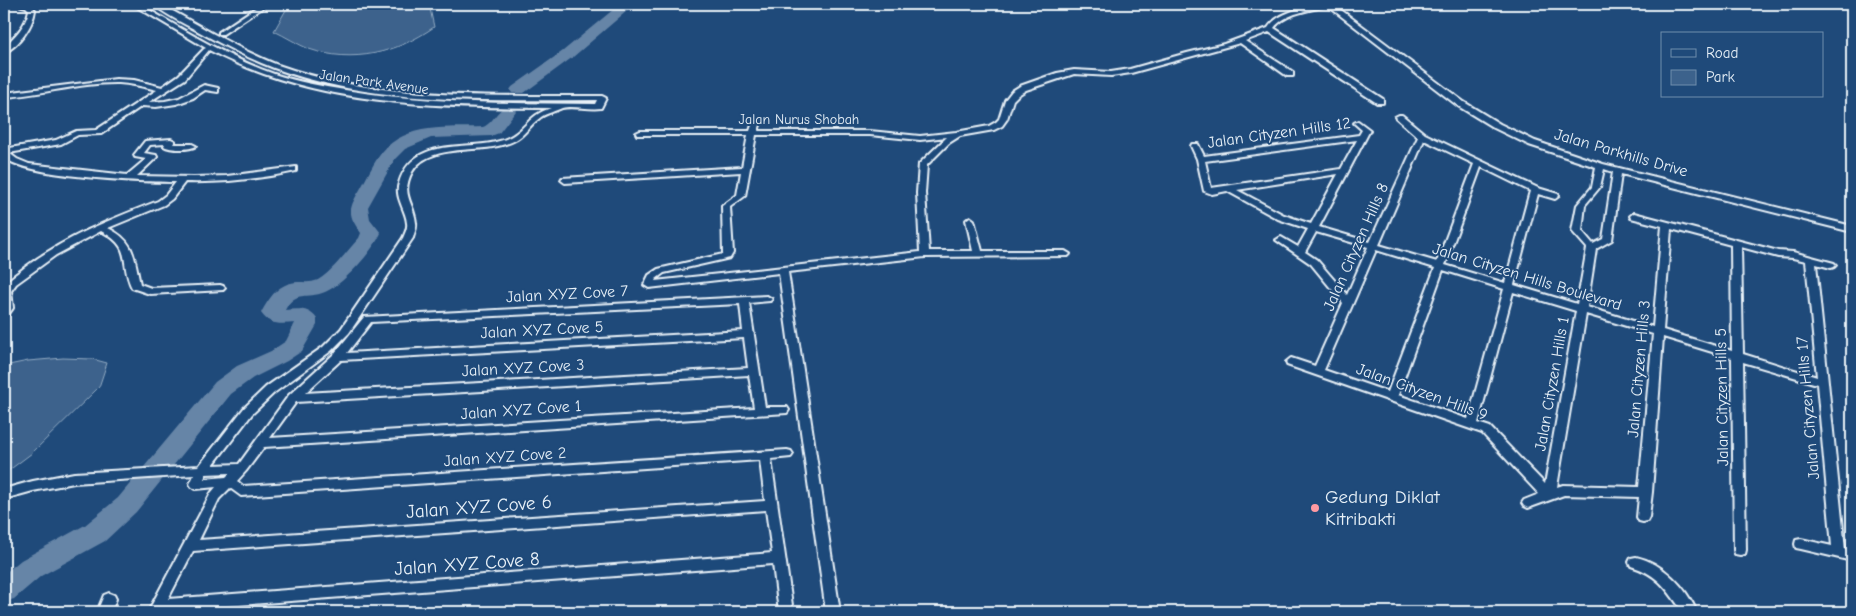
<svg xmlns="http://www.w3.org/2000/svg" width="1856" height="616" viewBox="0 0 1856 616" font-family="'Comic Neue',sans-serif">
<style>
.green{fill:#3c628c;stroke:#92aac2}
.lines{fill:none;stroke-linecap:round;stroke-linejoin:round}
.river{fill:#6685a7;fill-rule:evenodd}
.minor-tunnel{stroke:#3d638d;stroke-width:8;stroke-dasharray:8 4;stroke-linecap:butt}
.minor-casing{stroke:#e8f1f8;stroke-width:4}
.minor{fill:#1f4a7a;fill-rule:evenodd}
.poi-dot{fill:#ff9aa2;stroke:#1f4a7a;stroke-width:2}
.labels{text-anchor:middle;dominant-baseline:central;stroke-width:4;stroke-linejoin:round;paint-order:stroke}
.far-street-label{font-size:14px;fill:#e8f1f8;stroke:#1f4a7a}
.street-label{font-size:16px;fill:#e8f1f8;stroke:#1f4a7a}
.near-poi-label{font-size:19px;fill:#e8f1f8;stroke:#1f4a7a;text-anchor:start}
.near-street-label{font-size:19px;fill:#e8f1f8;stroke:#1f4a7a}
</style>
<rect width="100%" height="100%" fill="#1f4a7a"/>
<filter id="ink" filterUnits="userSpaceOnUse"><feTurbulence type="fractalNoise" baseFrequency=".02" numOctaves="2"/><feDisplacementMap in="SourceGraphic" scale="10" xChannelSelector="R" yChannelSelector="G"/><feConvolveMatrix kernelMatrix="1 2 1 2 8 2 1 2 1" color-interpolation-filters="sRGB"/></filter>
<g filter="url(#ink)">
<g class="green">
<path d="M302,4h47l25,3 20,-3h35l5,23c-37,26 -81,37 -125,22 -12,-5 -24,-13 -35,-18l13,-23z"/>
<polygon points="63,358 92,359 107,363 99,387 32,453 4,474 4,366 28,361"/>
</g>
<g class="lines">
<g class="river">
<polygon points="620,4 635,4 573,57 524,93 512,93 510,90 512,87 563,51"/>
<path d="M508,106l6,2 2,3 -17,22 -8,3 -60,2 -26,11 -10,10 -27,48 2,12 11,14c-8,18 -38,52 -56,59 -19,8 -29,-3 -40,18 12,-1 24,-3 32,9v6l-15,26 -15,10 -34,17 -22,16 -95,118 -31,29 -64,35 -27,23 -10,3v-28l17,-14 64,-35 33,-27 97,-116 22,-16 34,-15 15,-10 9,-18c-14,1 -25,3 -34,-10 9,-16 17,-30 37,-31 8,0 13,1 20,-2 16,-10 28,-28 41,-42l2,-5c-16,-21 -11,-26 1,-47 6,-11 12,-24 20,-34 24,-29 67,-24 101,-25 11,-4 13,-18 25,-21z"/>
</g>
<polyline class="minor-tunnel" points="206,50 221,33"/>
<defs>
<g id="minor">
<path d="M15,4h15l5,6c-2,16 -16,36 -31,43v-6c11,-11 22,-21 25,-37l-3,-3z"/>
<path d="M132,4h7c44,25 87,53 135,70 23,8 47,12 71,16 83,14 167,13 250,14l2,-4c-108,0 -220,6 -323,-32 -24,-9 -47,-21 -69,-33 -16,-9 -38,-19 -52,-31h7c39,21 77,45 118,61 103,37 217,30 324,31l4,2 -5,10c-12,2 -28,-3 -39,0 -6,3 -15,5 -21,9 -19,14 -15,23 -43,29 -25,6 -71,-1 -86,26 -12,23 2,30 4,51 1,5 -2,10 -3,15l-64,95 -18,18 -57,42 -22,21 -39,51 26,-1 50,-69 45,-41 30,-37 403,-21 5,3 -2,2 -21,2 16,104h22l2,3 -2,3 -523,34 -18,24 -9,10 6,5 544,-36 4,1 2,3 -2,3 -20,2 22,153h-14l-6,-48 -625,48 63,-119 5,-6 -20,2 -4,-2 -2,-3 4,-9 -120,8 -41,8 -29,8v-10l29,-8 41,-8 125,-7 45,-58 22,-21 57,-40 18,-18 62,-91c2,-5 5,-10 4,-15 -1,-13 -13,-26 -8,-40 16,-51 73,-29 109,-45 18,-8 20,-23 43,-30 -116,-1 -237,-2 -342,-58l-24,29 -36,23 16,-1 14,-3 25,-13 14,3v4l-13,-2 -12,8 -17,6 -20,3 -14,-1 -41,28 -23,1 -17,9 -52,9 8,6 12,5 98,11 19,-16 -11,-2 -1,-2 11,-14 26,-2 4,2 -2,3h19l4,2c-6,4 -26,4 -32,0l1,-2 -15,1 -6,8 12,2 1,2 -20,19 57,1 33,-1 69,-9v4c-36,8 -74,12 -111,11l-13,17 -8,6 -56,23c27,13 26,29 32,56l11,4 69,-3 3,1 2,2 -2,2 -73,4 -18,-6c-13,-26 2,-40 -31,-57l-45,24 -40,29 -5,7 2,17 -5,7 -4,1v-30c5,-8 13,-12 20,-18 41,-31 87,-49 134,-67l8,-6 10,-13c-31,0 -153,-5 -172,-25v-8l52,-9 20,-9 20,-1 61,-40c-12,-3 -25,-6 -38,-7 -38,-1 -77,12 -115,14v-4l112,-14 18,1 28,7 17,-12 25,-26 2,-1zM740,304l3,27 -396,22 24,-31zM744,338l4,30 -443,25 36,-33zM749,375l5,33 -484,30 26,-36zM760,460l5,41 -566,39 20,-41 11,-11 11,8zM230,473l-4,4 -22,2 2,-5zM766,510l6,43 -604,46 25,-48z"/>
<polygon points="261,4 268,4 223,34 219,34 219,32"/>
<path d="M1321,4h12l131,98 36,22 35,17 68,23 249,62v6l-231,-58 -9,66 -16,9 -9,58 66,20 9,-101 -31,-8 -1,-2 4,-3 144,38 15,1 41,11 2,2 -2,2 -3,1 -15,-4 29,285 7,2v10l-51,-12 -5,-1 -1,-4 1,-4 5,-1 31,7 -15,-162 -74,-22 3,188 -1,4 -5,1 -5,-1 -1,-4 -2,-192 -69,-21 -11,155 -3,25 -2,4 -4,1 -4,-1 -2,-4 2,-20 -75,-2 -36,13 -4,-2 -2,-3 2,-3 15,-6 -57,-61 -195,-68 -1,-3 5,-4 24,8 28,-63 -32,-39 -35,-24 5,-3 17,10 10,-18 -30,-10 -51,-28 -15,3 -8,-3 -7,-32 -6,-13 1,-2h6l6,12 155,-21 3,-5 -8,-7 4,-2 12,9 -51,97 51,15 48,-105 -23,-20 4,-2h3l23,19 113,54 20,6 1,2 -4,3 -17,-5 -24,91 63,19 10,-56 -15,-17 5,-26 15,-18 4,-20 -67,-22 -35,-17 -36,-22 -130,-100c-17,4 -43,7 -54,22l109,71v4h-6l-108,-71 -24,9 48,31v4h-6l-47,-33 -109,30 -20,3 -37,-2 -48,16 -8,5 -5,5 -6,19 -5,7 -8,4 -34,6 -11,7 -22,22 -2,28 4,58h44l-7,-31 4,-3 4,3 8,31h83l5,3 -2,2 -143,1 -137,15 52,340h-14l-47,-339 -130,15 -5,-3 5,-10 9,-6 65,-15 -1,-48 15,-11 4,-23 -176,11 -4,-3 1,-2 180,-11 6,-32h-111l-1,-2 4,-2h110l3,-9 4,-2 4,2 -3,9h112l50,5 36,-4 33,-6 7,-4 3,-3 6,-19 7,-9 8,-5 37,-13 17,-3 37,2 19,-3 57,-16 37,-9 44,-16c10,-16 35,-20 53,-24zM756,135h114l50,5 27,-3 -28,27 -2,29 3,59 -265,29 1,-2 8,-6 66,-15 3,-5 -3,-46 15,-11zM1357,140l-16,29 -130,19 -6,-27zM1424,140l50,24 -37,98 -58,-17zM1481,167l49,24 -25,92 -60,-18zM1604,169l9,3 -10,67 -10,5 -11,-13 3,-26 15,-18zM1338,174l-27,50 -27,-9 -47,-25zM1671,229l60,16 1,106 -69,-21zM1316,232l52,15 -21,48 -30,-35 -12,-8zM1741,247l37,10 15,1 13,3 11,116 -74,-23zM1376,250l59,18 -47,124 -64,-22zM1443,270l61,19 -36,130 -70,-24zM1513,292l63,19 -31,173 -55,-57 -12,-4zM1586,314l67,20 -14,153 -76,-2 -6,2z"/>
<path d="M1636,557c27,6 50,30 61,55h-14c-16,-23 -24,-37 -52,-46l-2,-4 2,-4z"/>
<polygon points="109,593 114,595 116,599 111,612 97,612 104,595"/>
</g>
</defs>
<use href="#minor" class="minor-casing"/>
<use href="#minor" class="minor"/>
</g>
</g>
<circle class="poi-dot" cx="1315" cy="508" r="5"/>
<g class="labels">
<g class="far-street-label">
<text transform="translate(374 82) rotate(8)">Jalan Park Avenue</text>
<text x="799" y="119">Jalan Nurus Shobah</text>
</g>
<g class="street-label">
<text transform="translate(1279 133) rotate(-8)">Jalan Cityzen Hills 12</text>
<text transform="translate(1621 153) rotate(16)">Jalan Parkhills Drive</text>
<text transform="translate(1356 247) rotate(-66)">Jalan Cityzen Hills 8</text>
<text transform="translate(1527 277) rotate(17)">Jalan Cityzen Hills Boulevard</text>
<text transform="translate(567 294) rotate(-3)">Jalan XYZ Cove 7</text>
<text transform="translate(542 330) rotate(-3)">Jalan XYZ Cove 5</text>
<text transform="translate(523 368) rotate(-3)">Jalan XYZ Cove 3</text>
<text transform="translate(1639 369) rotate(-85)">Jalan Cityzen Hills 3</text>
<text transform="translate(1552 384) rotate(-80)">Jalan Cityzen Hills 1</text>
<text transform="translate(1422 392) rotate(20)">Jalan Cityzen Hills 9</text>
<text transform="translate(1722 397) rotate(-91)">Jalan Cityzen Hills 5</text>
<text transform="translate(1808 408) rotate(-95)">Jalan Cityzen Hills 17</text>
<text transform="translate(521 410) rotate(-4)">Jalan XYZ Cove 1</text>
<text transform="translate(505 457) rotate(-4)">Jalan XYZ Cove 2</text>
</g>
<g class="near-poi-label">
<text x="1325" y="497">Gedung Diklat<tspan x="1325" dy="22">Kitribakti</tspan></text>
</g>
<g class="near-street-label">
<text transform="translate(479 507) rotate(-4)">Jalan XYZ Cove 6</text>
<text transform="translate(467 564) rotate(-4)">Jalan XYZ Cove 8</text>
</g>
</g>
<rect width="1856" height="616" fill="none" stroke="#1f4a7a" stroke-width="20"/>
<rect x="10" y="10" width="1836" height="596" fill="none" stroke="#e8f1f8" stroke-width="2" filter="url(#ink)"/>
<rect x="1661" y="32" width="162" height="65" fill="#1f4a7a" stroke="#6f8dac"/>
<rect x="1671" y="49" width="25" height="8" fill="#1f4a7a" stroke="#6f8dac"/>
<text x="1706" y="58" font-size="15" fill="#e8f1f8">Road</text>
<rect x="1671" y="70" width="25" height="15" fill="#3c628c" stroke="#6f8dac"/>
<text x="1706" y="82" font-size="15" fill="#e8f1f8">Park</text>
</svg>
